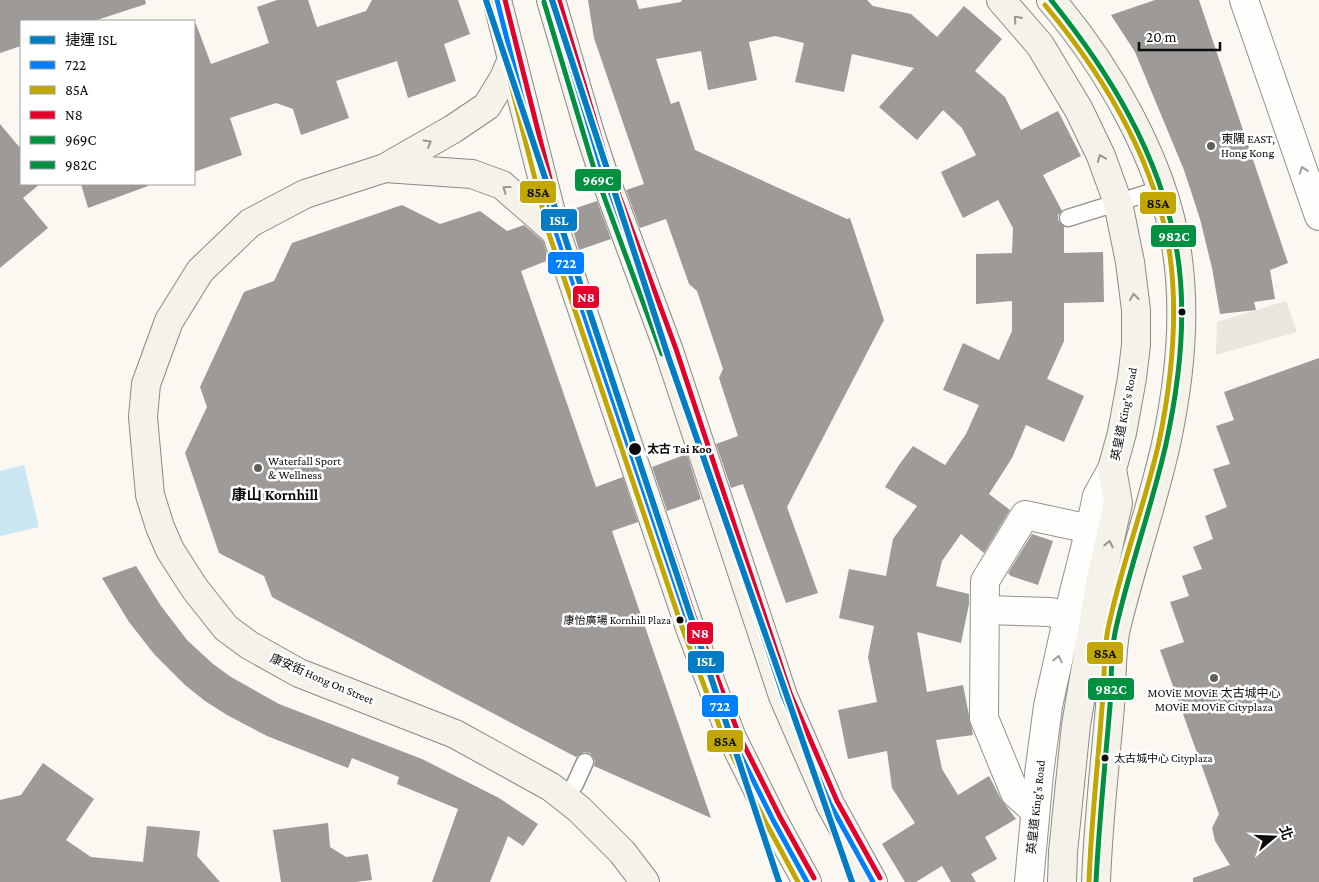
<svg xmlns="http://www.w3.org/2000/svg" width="1319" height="882" viewBox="0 0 1319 882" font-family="'Crimson Pro','Noto Sans TC',serif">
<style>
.plaza{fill:#eae6dd}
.water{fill:#cae6f2}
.building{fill:#9d9a97}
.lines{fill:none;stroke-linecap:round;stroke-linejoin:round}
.lane-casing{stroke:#93928f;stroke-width:19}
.street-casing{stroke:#93928f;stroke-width:30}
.secondary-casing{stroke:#8a8986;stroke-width:30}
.lane{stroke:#fefefd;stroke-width:16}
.street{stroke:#fefefd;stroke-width:28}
.secondary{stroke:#f4f2e9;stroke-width:28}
.bus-1-casing{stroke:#fff;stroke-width:9}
.bus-2-casing{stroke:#fff;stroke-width:9}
.bus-3-casing{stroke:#fff;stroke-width:9}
.bus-4-casing{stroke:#fff;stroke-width:9}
.bus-5-casing{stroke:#fff;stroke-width:9}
.bus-1{stroke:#0080ff;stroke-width:5}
.bus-2{stroke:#c2a703;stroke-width:5}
.bus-3{stroke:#e4002b;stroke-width:5}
.bus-4{stroke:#009140;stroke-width:5}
.bus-5{stroke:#009140;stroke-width:5}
.metro-1-casing{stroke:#fff;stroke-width:10}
.metro-1{stroke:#007dc5;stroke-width:6}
.oneway{stroke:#979691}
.oneway2{stroke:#9d9d9d}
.poi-dot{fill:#5f5f5c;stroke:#fff;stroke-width:2}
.bus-dot{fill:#0c0c0c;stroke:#fff;stroke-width:2}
.labels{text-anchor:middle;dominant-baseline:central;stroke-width:5;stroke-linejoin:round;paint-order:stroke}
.bus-label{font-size:11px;fill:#0c0c0c;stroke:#fff;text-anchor:end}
.poi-label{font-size:12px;fill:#0c0c0c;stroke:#fff;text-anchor:start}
.street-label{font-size:12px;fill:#0c0c0c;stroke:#fff}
.stop-label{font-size:12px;font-weight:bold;fill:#0c0c0c;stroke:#fff;text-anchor:start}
.quarter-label{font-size:15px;font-weight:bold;fill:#0c0c0c;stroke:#fff}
.line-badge{stroke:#fff;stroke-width:2}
.badge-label{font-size:14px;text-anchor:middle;font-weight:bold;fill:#fff}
.pale-badge-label{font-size:14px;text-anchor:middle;font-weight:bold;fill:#111}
</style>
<rect width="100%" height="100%" fill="#faf8f1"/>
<polygon class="plaza" points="1286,301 1297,332 1216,355 1217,322"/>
<polygon class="water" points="24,465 39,527 0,536 0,471"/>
<g class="building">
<polygon points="0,0 145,0 146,4 94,21 21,21 21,46 0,53"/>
<polygon points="277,0 308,0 317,27 366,11 372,0 458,0 470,34 444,44 456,81 408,98 397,61 336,81 349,118 301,135 293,109 276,103 230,118 242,155 194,172 194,24 196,24 211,64 269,43 257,7"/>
<polygon points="588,0 636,0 639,9 681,2 682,0 867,0 873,6 911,14 937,37 964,6 1002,39 975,71 1005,97 1021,130 1058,111 1081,156 1043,175 1062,211 1058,215 1058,220 1064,227 1064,253 1103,252 1104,302 1064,303 1064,341 1047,379 1084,396 1064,442 1026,425 1012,458 989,494 1010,510 984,553 961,534 942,561 936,586 969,594 969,604 961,643 917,632 927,692 963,685 973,735 936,740 942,769 958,795 989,776 1001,799 1016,819 985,837 997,859 971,874 976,882 951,882 942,866 916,882 905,882 882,844 915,823 892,788 887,751 848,759 838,710 877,702 868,657 874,626 839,618 849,569 886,576 893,539 917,506 885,487 899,465 913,446 945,465 966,434 979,405 943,390 963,343 999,360 1012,331 1012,301 976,304 976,254 1012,253 1013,228 998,200 963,218 946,183 941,172 976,155 962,128 943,110 917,140 879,107 914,68 852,54 844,92 795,82 804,43 775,36 749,42 757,80 708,90 701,51 656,59 671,104 679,101 695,150 847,219 850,218 884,320 787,507 818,593 786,603 743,484 731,488 716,444 738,436 719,378 723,369 697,291 689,284 666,219 640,228 626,190 644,184 594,38"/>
<polygon points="1155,0 1199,0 1288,263 1270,270 1275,299 1254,302 1256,310 1220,314 1212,268 1200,219 1184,170 1135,52 1111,15"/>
<polygon points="0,124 21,149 21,184 40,184 23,198 48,228 0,268"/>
<polygon points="81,184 148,184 148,186 88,208"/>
<polygon points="597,201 611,239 579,250 567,211"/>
<polygon points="402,205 440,224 480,211 507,231 524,225 543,241 549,260 521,271 596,487 623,477 638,522 612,531 711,818 594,766 595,761 590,753 584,752 576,757 285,604 272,597 264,576 219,553 185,453 207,407 200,387 244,292 274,281 292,243"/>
<polygon points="1319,358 1319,882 1193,882 1193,878 1230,865 1215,841 1212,828 1219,814 1160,650 1184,642 1170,602 1189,596 1182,576 1202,569 1193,547 1213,539 1205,516 1227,507 1213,469 1230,464 1216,426 1234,420 1224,392"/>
<polygon points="687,454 701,499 667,511 652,467"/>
<polygon points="1032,534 1053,541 1038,585 1011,576 1008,573"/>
<polygon points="136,566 161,606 187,640 213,664 231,677 279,704 422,759 499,798 538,824 523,846 508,836 490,882 432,882 458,809 397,784 399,777 352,758 348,768 267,736 227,715 205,701 185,685 154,654 129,622 102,578"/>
<polygon points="43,763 94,799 66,840 91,857 143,862 147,826 200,831 197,856 220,882 0,882 0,800 21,795"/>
<polygon points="328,823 330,847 346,857 368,854 372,880 355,882 281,882 273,830"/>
</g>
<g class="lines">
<defs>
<g id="lane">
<polyline points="1068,218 1161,189"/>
<polyline points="565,798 575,784 585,762"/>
</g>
<g id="street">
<polyline points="1244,0 1319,216"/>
<polyline points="986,610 1050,612 1068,616"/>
<polyline points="1035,811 1015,793 984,718 985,581 1025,515 1090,529"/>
<polyline points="1029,882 1039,774 1048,706 1068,616 1090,529 1097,496 1112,469"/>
</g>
<g id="secondary">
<polyline points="497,0 556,232 690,628 732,738 773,820 807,882"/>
<polyline points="551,0 589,130 602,170 669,351 783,696 830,804 873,882"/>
<polyline points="1001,0 1040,45 1079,110 1101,156 1118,203 1130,262 1136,310 1136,345 1132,378 1122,433 1112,469 1118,503 1100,584 1076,725 1063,852 1062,882"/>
<path d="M1051,0c56,65 111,160 125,246 11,65 4,133 -10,198 -14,62 -35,122 -50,184 -5,22 -4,55 -6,78 -5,59 -12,117 -14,176"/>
<polyline points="512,59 504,78 487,106 453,129 385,168 305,194 250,223 200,271 169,321 146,384 143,417 150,495 160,527 170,550 195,589 226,628 249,645 299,673 455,734 551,787 579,809 622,852 645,882"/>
<polyline points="385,168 472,174 502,185 556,232"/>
</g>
</defs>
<use href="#lane" class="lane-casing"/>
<use href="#street" class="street-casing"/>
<use href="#secondary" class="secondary-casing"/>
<use href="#lane" class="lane"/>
<use href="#street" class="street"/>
<use href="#secondary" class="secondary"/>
<defs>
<g id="bus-1">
<polyline points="497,0 556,232 690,628 732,738 773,820 807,882"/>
<polyline points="551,0 602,170 669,351 783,696 830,804 873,882"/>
</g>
<g id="bus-2">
<polyline points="490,2 549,234 683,630 725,741 766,823 798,882"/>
<path d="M1045,5c58,70 109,153 124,244 10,64 3,130 -10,193 -14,63 -38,123 -51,187 -5,25 -3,52 -6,78 -4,58 -11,116 -13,175"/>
</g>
<g id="bus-3">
<polyline points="505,0 563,230 697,625 739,735 780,817 814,878"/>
<polyline points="559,0 609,168 676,349 790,693 837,801 880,878"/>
</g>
<polyline id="bus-4" points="544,2 595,172 662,354"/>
<path id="bus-5" d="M1051,0c58,72 108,153 125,246 12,65 4,134 -10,198 -14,62 -36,122 -50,184 -6,25 -4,52 -6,78 -5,59 -11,117 -14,176"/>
</defs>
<use href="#bus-1" class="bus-1-casing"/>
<use href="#bus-2" class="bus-2-casing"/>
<use href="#bus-3" class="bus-3-casing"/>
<use href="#bus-4" class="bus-4-casing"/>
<use href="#bus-5" class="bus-5-casing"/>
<use href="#bus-1" class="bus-1"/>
<use href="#bus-2" class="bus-2"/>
<use href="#bus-3" class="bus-3"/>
<use href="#bus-4" class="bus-4"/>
<use href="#bus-5" class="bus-5"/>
<defs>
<g id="metro-1">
<polyline points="486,0 779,882"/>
<polyline points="552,0 669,359 852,882"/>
</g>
</defs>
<use href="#metro-1" class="metro-1-casing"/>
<use href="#metro-1" class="metro-1"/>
</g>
<defs><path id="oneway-chevron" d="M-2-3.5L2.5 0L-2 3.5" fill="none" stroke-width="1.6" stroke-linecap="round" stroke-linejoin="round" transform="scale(1.25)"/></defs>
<g class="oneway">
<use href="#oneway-chevron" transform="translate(1017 19) rotate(-131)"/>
<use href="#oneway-chevron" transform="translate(428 143) rotate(-30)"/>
<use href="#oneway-chevron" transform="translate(1101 158) rotate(-112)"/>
<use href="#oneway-chevron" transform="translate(506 189) rotate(-144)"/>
<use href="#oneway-chevron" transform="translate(1134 297) rotate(-96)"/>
<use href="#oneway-chevron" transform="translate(1109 544) rotate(-78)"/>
</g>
<g class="oneway2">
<use href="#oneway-chevron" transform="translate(1303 170) rotate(-109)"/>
<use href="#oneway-chevron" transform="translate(1058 659) rotate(-78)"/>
</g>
<g class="poi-dot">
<circle cx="1211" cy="146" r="5"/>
<circle cx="258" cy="468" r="5"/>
<circle cx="1214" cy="678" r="5"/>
</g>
<g class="bus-dot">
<circle cx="1182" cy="312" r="4.5"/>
<circle cx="635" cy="449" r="7"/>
<circle cx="680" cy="620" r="4.5"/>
<circle cx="1105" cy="758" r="4.5"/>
</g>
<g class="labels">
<g class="bus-label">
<text x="671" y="620">康怡廣場 Kornhill Plaza</text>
<text x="1114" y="758" text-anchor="start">太古城中心 Cityplaza</text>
</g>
<g class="poi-label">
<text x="1221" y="139">東隅 EAST,<tspan x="1221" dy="14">Hong Kong</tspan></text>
<text x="268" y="461">Waterfall Sport<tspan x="268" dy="14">&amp; Wellness</tspan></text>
<text x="1214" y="693" text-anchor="middle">MOViE MOViE 太古城中心<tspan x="1214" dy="14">MOViE MOViE Cityplaza</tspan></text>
</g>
<g class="street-label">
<text transform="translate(1124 414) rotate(-79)">英皇道 King's Road</text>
<text transform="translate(322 679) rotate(23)">康安街 Hong On Street</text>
<text transform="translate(1036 807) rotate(-84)">英皇道 King's Road</text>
</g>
<g class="stop-label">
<text x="647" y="449">太古 Tai Koo</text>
</g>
<g class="quarter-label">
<text x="275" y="495">康山 Kornhill</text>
</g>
</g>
<g class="line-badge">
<rect x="574" y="168" width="48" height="24" rx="5" fill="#009140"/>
<rect x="519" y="180" width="38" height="24" rx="5" fill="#c2a703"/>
<rect x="1139" y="191" width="38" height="24" rx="5" fill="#c2a703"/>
<rect x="540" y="208" width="38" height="24" rx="5" fill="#007dc5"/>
<rect x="1150" y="224" width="47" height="24" rx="5" fill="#009140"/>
<rect x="547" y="251" width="38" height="24" rx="5" fill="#0080ff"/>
<rect x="572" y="285" width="28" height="24" rx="5" fill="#e4002b"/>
<rect x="686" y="621" width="28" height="24" rx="5" fill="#e4002b"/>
<rect x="1086" y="641" width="38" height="24" rx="5" fill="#c2a703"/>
<rect x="687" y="650" width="38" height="24" rx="5" fill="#007dc5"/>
<rect x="1087" y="677" width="48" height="24" rx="5" fill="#009140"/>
<rect x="701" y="694" width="38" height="24" rx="5" fill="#0080ff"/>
<rect x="706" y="729" width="38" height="24" rx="5" fill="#c2a703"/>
</g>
<g class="badge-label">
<text x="598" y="185">969C</text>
<text x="559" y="225">ISL</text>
<text x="1174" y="241">982C</text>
<text x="566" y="268">722</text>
<text x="586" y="302">N8</text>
<text x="700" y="638">N8</text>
<text x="706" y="666">ISL</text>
<text x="1111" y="694">982C</text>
<text x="720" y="711">722</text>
</g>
<g class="pale-badge-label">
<text x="538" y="197">85A</text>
<text x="1158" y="208">85A</text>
<text x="1105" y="658">85A</text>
<text x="725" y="746">85A</text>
</g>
<rect x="20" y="20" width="175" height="165" fill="#ffffff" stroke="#9e9e9e"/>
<rect x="30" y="36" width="25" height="8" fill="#007dc5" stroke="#9e9e9e"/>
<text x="65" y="45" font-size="15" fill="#0c0c0c">捷運 ISL</text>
<rect x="30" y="61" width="25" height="8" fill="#0080ff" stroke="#9e9e9e"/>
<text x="65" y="70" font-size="15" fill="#0c0c0c">722</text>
<rect x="30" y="86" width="25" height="8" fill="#c2a703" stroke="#9e9e9e"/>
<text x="65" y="95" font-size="15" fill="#0c0c0c">85A</text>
<rect x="30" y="111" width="25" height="8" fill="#e4002b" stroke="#9e9e9e"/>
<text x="65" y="120" font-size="15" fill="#0c0c0c">N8</text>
<rect x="30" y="136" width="25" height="8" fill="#009140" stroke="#9e9e9e"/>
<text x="65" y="145" font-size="15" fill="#0c0c0c">969C</text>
<rect x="30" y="161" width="25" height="8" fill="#009140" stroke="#9e9e9e"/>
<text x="65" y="170" font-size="15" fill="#0c0c0c">982C</text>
<g transform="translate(1274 837) rotate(71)" stroke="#ffffff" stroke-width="4" paint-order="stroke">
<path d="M0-4L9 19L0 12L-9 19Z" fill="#0c0c0c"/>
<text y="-8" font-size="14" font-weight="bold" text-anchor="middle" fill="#0c0c0c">北</text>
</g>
<path d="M1139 42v8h81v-8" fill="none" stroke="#0c0c0c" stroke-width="2.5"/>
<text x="1146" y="42" font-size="15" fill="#0c0c0c" stroke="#ffffff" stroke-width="4" paint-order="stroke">20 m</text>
</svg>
